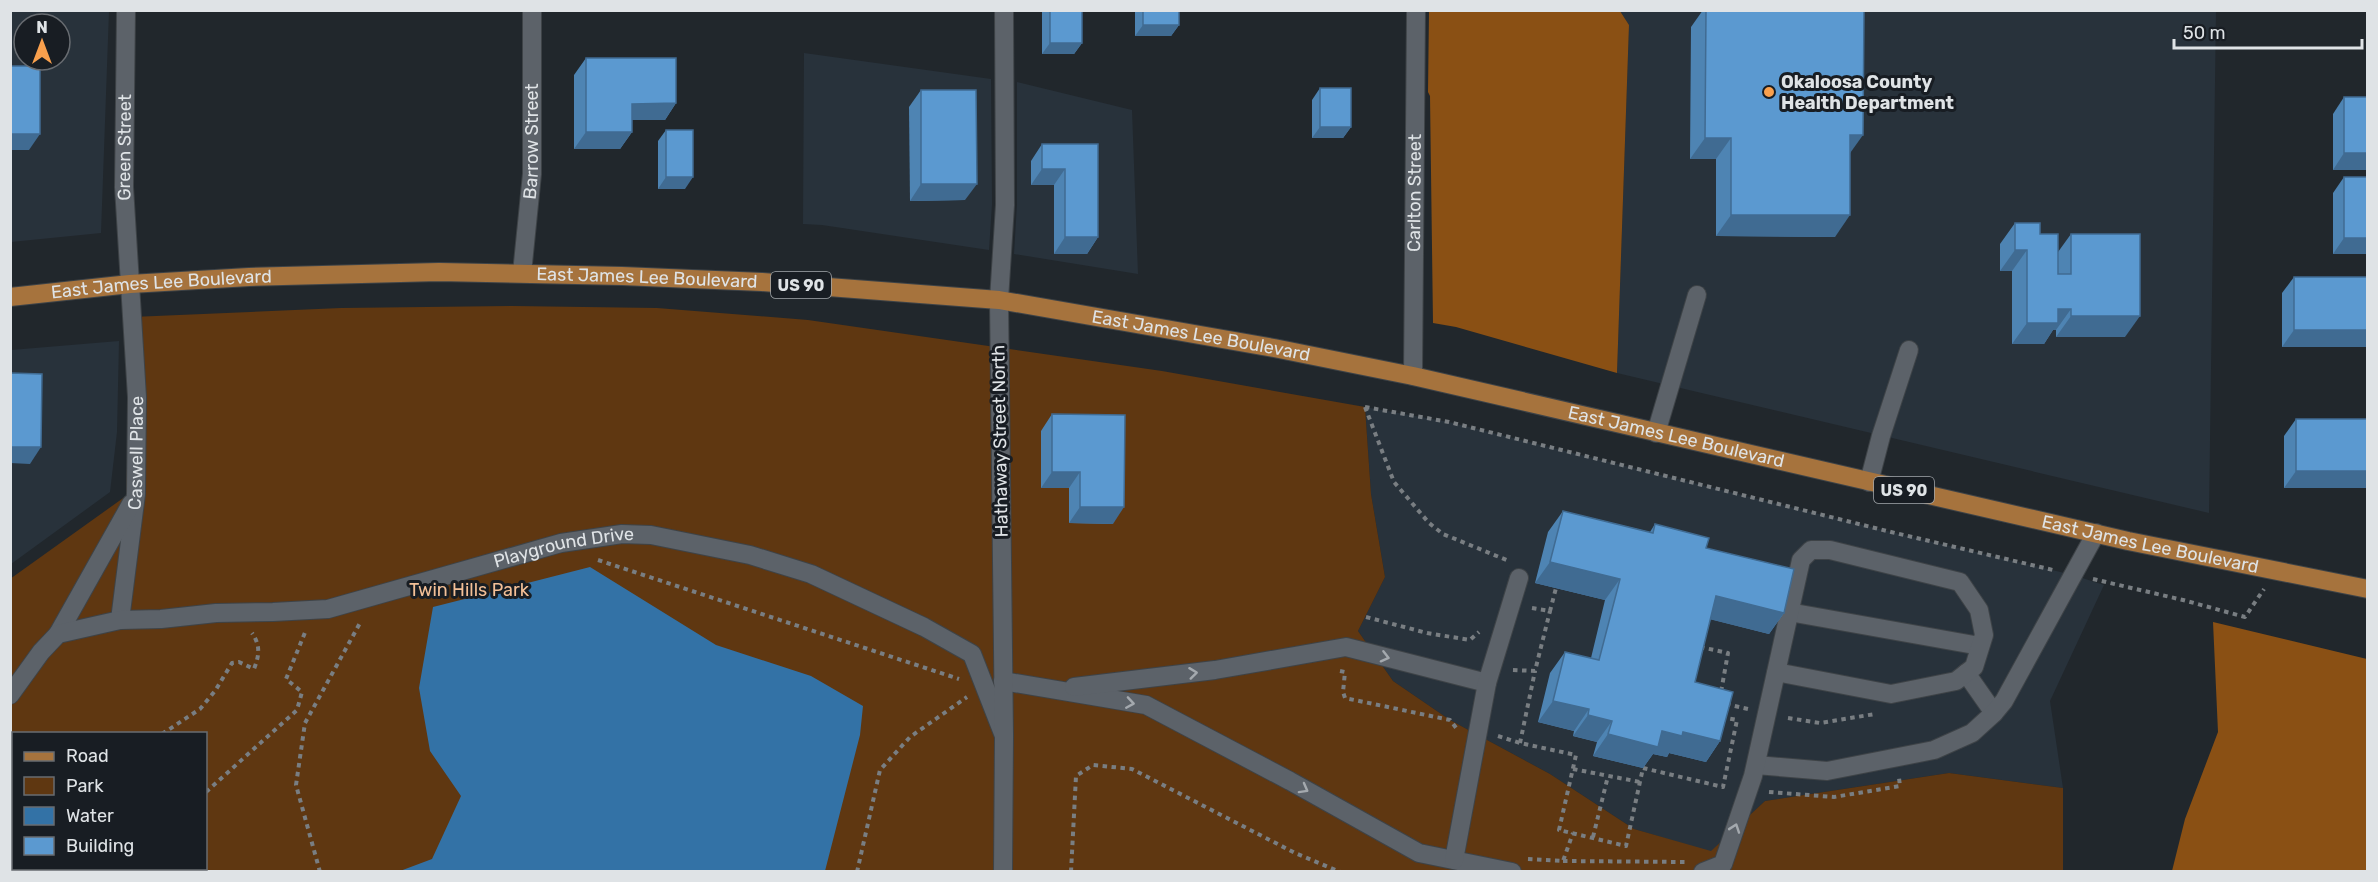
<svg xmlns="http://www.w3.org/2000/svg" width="2378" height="882" viewBox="0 0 2378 882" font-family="Rubik,sans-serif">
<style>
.built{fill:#28323b;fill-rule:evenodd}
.green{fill:#5f3711;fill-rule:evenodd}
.forest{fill:#8a5014}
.water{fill:#3372a6}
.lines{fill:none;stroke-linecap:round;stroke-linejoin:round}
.minor-casing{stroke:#3e4347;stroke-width:20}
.major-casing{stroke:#3e4347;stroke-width:20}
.path{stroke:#797e82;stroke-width:4;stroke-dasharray:4.5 4.5;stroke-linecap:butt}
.minor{stroke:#5c6269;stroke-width:18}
.major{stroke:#a6733d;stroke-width:18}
.wall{fill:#4e84b3}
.shaded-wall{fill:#406b92}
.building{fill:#5b99d0;stroke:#406b92;stroke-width:1.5}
.oneway{stroke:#a4a9ae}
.poi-dot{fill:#f9a04d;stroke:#181d23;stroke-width:2}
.labels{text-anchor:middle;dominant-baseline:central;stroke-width:6;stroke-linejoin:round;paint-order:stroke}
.shield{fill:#181d23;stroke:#a3a8ac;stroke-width:1.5}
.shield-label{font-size:16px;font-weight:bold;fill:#dfe3e6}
.poi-label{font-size:18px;font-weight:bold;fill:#dfe3e6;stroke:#181d23;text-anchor:start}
.street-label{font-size:18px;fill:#dfe3e6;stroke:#181d23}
.park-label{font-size:18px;fill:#f4c097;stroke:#181d23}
</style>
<rect width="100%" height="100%" fill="#21272c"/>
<g class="built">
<path d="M11,11h98l-8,222 -90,9zM24,24h36v36h-36z"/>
<polygon points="1620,11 2216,11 2209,513 1617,373 1629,25"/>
<polygon points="804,53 991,79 992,204 989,250 822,225 803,224"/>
<polygon points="1017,82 1132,110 1138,274 1014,254 1017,204"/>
<polygon points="119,341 117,432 110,492 11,564 11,350"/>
<polygon points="1365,407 1449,422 1891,532 2073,575 2104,585 2050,701 2063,788 1949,773 1765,801 1711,852 1634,829 1550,774 1450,720 1393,681 1358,631 1385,577 1371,494"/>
</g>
<path class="green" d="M513,306l144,2 151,12 354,51 203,36 6,87 14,83 -27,54 35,50 57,39 100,54 84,55 77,22 54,-50 184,-28 114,15v83h-2052l-1,-292 116,-83 6,-179 209,-9zM14,734h192v134h-192z"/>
<g class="forest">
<polygon points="1429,11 1620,11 1629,25 1617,373 1456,327 1433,323 1430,96 1428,92"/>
<polygon points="2213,622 2367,659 2367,871 2172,871 2185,819 2218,732"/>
</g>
<polygon class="water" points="590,567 716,645 811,676 863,706 860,735 825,871 400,871 432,859 461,796 430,751 419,688 433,607"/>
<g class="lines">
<defs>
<g id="minor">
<path id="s1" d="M522,273l10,-99v-164"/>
<path id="s2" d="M1413,376l3,-366"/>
<polyline points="1656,433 1697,295"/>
<polyline points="1869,482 1881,436 1909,350"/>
<polyline points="1789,612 1980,646"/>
<path id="s3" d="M120,620l16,-126 1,-97 -13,-210 2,-177"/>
<polyline points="58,634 131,504"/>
<polyline points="1966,673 1994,713"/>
<polyline points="1003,681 1146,705 1290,781 1419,853 1512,872"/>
<polyline points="1074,687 1215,670 1346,647 1487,683"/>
<path id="s4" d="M10,695l31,-43 17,-18 62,-14 41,-1 55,-6 57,-1 55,-3 233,-66 61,-9 29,1 99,20 61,19 113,53 48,27 32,82"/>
<polyline points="1756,765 1827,771 1934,750 1972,733 1994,713 2004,701 2096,533"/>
<polyline points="1454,860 1487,683 1519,578"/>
<polyline points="1003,872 1004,736 999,300 1005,205 1004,10"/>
<polyline points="1703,872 1723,864 1753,776 1801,560 1811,550 1830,550 1960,582 1979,610 1984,635 1974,667 1956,681 1891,694 1776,672"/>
</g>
<g id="major">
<path id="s5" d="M10,297l120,-13 119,-7 190,-5 183,4 140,6 237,18 275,48 139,28 715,165 240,48"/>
</g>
</defs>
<use href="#minor" class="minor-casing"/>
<use href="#major" class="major-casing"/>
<g class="path">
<polyline points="1365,407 1449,422 1891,532 2053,570"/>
<polyline points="1365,407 1394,482 1429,523 1443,534 1509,561"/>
<polyline points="598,560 959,679"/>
<polyline points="2093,579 2183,600 2245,617 2264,589"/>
<polyline points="1532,608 1550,611 1556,588"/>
<polyline points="1366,617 1427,633 1470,640 1479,632"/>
<polyline points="1700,647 1728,653 1721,692"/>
<polyline points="1513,670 1535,671 1550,611"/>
<polyline points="1340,671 1345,672 1343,692 1345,698 1450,720 1457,729"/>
<polyline points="1726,704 1748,709"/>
<polyline points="1788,718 1820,723 1875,714"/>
<polyline points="10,733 14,739"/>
<path d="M162,734l38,-25 15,-18 17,-28 7,-1 15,7c5,-13 7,-23 -2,-36"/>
<polyline points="1498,736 1520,743 1576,755 1559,830 1626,846 1643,768 1723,787 1737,720 1721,717"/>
<polyline points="1520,743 1535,671"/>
<polyline points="1573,769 1640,782"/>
<polyline points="10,776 10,778"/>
<polyline points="206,792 297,710 302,692 286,679 306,630"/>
<polyline points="1769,792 1834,797 1900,786 1899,778"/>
<polyline points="10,809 14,810"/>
<polyline points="1593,837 1608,776"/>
<polyline points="1528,859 1563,861 1573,833"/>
<polyline points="1563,861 1686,862"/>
<polyline points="320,872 296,785 305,723 360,623"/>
<polyline points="857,872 880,770 910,737 967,697"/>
<polyline points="1071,872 1076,776 1093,765 1132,769 1295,853 1340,872"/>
</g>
<use href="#minor" class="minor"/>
<use href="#major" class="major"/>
</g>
<g class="wall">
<polygon points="1042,10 1082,10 1082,43 1074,54 1042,54"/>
<polygon points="1135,10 1179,10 1179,25 1171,36 1135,36"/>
<polygon points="1703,10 1864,10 1850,154 1835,237 1716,236 1716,159 1690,159 1691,27"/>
<polygon points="586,58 676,103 665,120 632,120 632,132 620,149 574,149 574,75"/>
<polygon points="1320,88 1351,127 1343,138 1312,138 1312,100"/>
<polygon points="921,90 965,200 910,201 909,107"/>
<polygon points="2344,97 2367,170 2333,170 2333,114"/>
<polygon points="666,130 685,189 658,189 658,141"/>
<polygon points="1042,144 1098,144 1098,237 1087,254 1054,254 1054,185 1031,185 1031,161"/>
<polygon points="2344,177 2367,254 2333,254 2333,193"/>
<polygon points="2015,223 2040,234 2058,252 2071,234 2125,337 2056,337 2056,330 2053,330 2044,344 2012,344 2012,271 2000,271 2000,244"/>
<polygon points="2294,277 2367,347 2282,347 2282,293"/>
<polygon points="1052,414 1113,524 1069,523 1069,488 1041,488 1041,431"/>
<polygon points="2296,419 2367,488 2284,488 2284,436"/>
<polygon points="1563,511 1650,532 1655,524 1706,548 1784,613 1769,634 1710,619 1695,682 1720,741 1706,762 1669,753 1667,757 1653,754 1643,768 1593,756 1597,742 1573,736 1574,731 1538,722 1550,673 1565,652 1591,658 1605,600 1535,583 1548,532"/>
</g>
<g class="shaded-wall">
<polygon points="1143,25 1179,25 1171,36 1135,36"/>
<polygon points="1050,43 1082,43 1074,54 1042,54"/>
<polygon points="676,103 665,120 620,120 632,104"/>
<polygon points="1320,127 1351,127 1343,138 1312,138"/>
<polygon points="586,132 632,132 620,149 574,149"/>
<polygon points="10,134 40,134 29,150 10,150"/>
<polygon points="1850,135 1863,135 1848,156"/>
<polygon points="1705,138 1731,138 1716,159 1690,159"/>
<polygon points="2344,153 2367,153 2367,170 2333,170"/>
<polygon points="1042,169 1065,169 1054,185 1031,185"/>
<polygon points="666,177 693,177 685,189 658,189"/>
<polygon points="921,184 977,184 965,200 910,201"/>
<polygon points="1731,215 1850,215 1835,237 1716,236"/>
<polygon points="1065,237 1098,237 1087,254 1054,254"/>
<polygon points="2344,238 2367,238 2367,254 2333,254"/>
<polygon points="2015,250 2027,250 2012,271 2000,271"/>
<polygon points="2058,309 2071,309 2056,330 2053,330 2044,344 2012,344 2027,323"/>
<polygon points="2071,316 2140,316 2125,337 2056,337"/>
<polygon points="2294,330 2367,330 2367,347 2282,347"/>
<polygon points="10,447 41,447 30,464 10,463"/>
<polygon points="2296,471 2367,471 2367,488 2284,488"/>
<polygon points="1052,472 1080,472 1069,488 1041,488"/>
<polygon points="1080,507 1124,507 1113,524 1069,523"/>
<polygon points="1550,562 1620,579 1605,600 1535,583"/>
<polygon points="1716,596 1784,613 1769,634 1701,617"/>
<polygon points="1553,701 1589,709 1574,731 1538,722"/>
<polygon points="1588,715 1612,721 1597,742 1573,736"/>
<polygon points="1662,731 1683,732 1720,741 1706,762 1669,753 1667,757 1653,754 1643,768 1593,756 1608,734"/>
</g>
<g class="building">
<rect x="1050" y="10" width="32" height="33"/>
<rect x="1143" y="10" width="36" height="15"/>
<polygon points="1706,10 1864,10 1863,135 1850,135 1850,215 1731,215 1731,138 1705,138"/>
<polygon points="586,58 676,58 676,103 632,104 632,132 586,132"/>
<rect x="10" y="66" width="30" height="68"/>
<rect x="1320" y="88" width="31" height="39"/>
<polygon points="921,90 976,90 977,184 921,184"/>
<rect x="2344" y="97" width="23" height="56"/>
<rect x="666" y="130" width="27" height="47"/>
<polygon points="1042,144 1098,144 1098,237 1065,237 1065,169 1042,169"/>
<rect x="2344" y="177" width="23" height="61"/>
<polygon points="2015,223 2040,223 2040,234 2058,234 2058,274 2071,274 2071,234 2140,234 2140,316 2071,316 2071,309 2058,309 2058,323 2027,323 2027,250 2015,250"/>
<rect x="2294" y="277" width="73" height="53"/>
<polygon points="10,373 42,374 41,447 10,447"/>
<polygon points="1052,414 1125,415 1124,507 1080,507 1080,472 1052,472"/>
<rect x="2296" y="419" width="71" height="52"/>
<polygon points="1563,511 1653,533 1655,524 1709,538 1706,548 1794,569 1784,613 1716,596 1695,682 1733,692 1720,741 1683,732 1682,736 1662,731 1658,747 1608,734 1612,721 1588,715 1589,709 1553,701 1565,652 1599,660 1620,579 1550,562"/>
</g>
<defs><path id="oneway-chevron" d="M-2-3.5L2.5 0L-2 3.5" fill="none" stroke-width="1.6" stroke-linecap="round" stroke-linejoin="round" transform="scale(1.5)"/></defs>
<g class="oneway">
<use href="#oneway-chevron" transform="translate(1385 657) rotate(14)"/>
<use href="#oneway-chevron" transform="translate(1193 673) rotate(-7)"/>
<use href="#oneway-chevron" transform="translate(1130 703) rotate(9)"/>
<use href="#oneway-chevron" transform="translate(1304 789) rotate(29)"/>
<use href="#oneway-chevron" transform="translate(1735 828) rotate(-71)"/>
</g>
<circle class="poi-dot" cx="1769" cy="92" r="6"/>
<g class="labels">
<g class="shield">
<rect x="771" y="272" width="60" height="26" rx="4.5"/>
<rect x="1874" y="477" width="60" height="26" rx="4.5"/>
</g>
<g class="shield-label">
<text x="801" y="285">US 90</text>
<text x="1904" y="490">US 90</text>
</g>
<g class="poi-label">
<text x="1781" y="82">Okaloosa County<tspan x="1781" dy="21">Health Department</tspan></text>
</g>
<g class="street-label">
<text stroke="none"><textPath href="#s1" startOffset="132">Barrow Street</textPath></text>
<text stroke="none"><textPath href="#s3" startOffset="474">Green Street</textPath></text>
<text stroke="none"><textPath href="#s2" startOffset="183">Carlton Street</textPath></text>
<text stroke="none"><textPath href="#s5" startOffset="638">East James Lee Boulevard</textPath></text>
<text stroke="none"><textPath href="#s5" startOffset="152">East James Lee Boulevard</textPath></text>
<text stroke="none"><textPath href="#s5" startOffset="1196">East James Lee Boulevard</textPath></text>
<text stroke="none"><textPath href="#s5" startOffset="1682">East James Lee Boulevard</textPath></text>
<text transform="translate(1000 441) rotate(-91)">Hathaway Street North</text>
<text stroke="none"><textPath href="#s3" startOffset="168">Caswell Place</textPath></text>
<text stroke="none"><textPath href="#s5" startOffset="2168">East James Lee Boulevard</textPath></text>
<text stroke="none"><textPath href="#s4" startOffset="594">Playground Drive</textPath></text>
</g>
<g class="park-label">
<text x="469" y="590">Twin Hills Park</text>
</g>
</g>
<rect width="2378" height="882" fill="none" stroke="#dfe3e6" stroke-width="24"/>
<rect x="12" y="732" width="195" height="138" fill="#181d23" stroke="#686c71" stroke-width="1.5"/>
<rect x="24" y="752" width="30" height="9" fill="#a6733d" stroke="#686c71" stroke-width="1.5"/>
<text x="66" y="762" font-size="18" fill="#dfe3e6">Road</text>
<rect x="24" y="777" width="30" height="18" fill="#5f3711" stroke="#686c71" stroke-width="1.5"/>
<text x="66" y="792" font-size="18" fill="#dfe3e6">Park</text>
<rect x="24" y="807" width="30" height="18" fill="#3372a6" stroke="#686c71" stroke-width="1.5"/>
<text x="66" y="822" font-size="18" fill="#dfe3e6">Water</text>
<rect x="24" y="837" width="30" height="18" fill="#5b99d0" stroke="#686c71" stroke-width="1.5"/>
<text x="66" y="852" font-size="18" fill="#dfe3e6">Building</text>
<g transform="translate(42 42)"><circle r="28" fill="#181d23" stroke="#686c71" stroke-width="1.5"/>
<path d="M0-4.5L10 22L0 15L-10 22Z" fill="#f9a04d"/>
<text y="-9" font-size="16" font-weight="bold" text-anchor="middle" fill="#dfe3e6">N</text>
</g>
<path d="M2174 39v9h188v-9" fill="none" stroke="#dfe3e6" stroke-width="3"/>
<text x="2183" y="39" font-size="18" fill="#dfe3e6" stroke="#181d23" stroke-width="4.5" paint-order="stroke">50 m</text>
</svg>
